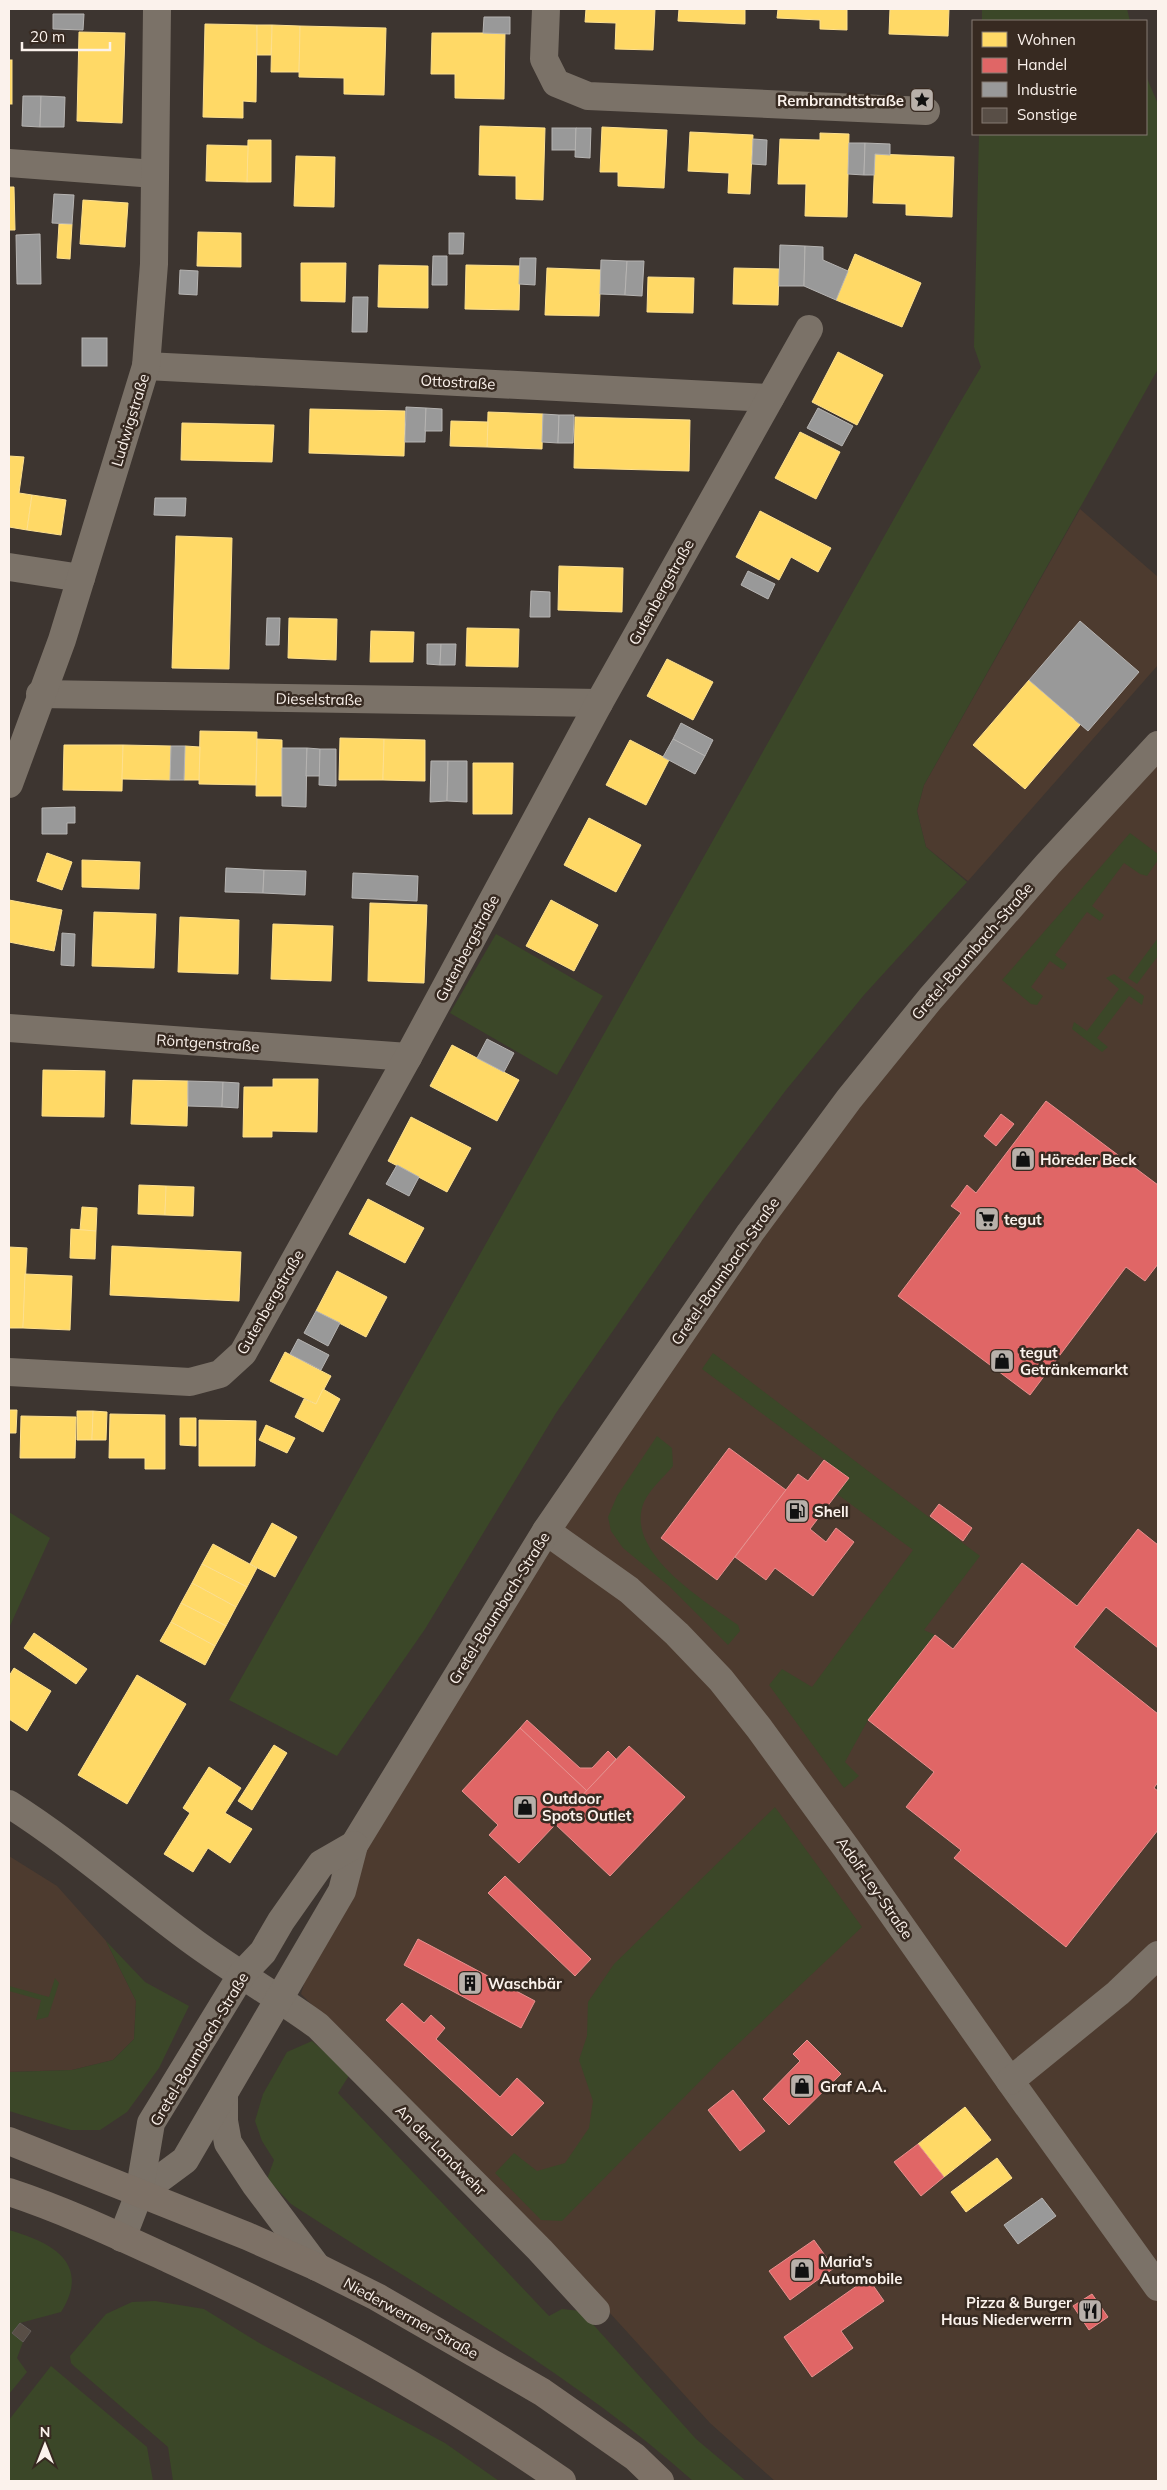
<svg xmlns="http://www.w3.org/2000/svg" width="1167" height="2490" viewBox="0 0 1167 2490" font-family="Mulish,sans-serif">
<style>
.built{fill:#4d3b2f}
.green{fill:#3b4728}
.homes{fill:#ffd966;stroke:#fee08e}
.shops{fill:#e06666;stroke:#e8908e}
.industry{fill:#999;stroke:#b6b4b2}
.building{fill:#584e46;stroke:#625b57}
.lines{fill:none;stroke-linecap:round;stroke-linejoin:round}
.street{stroke:#7b7268;stroke-width:28}
.primary{stroke:#7d7166;stroke-width:28}
.labels{text-anchor:middle;dominant-baseline:central;stroke-width:5;stroke-linejoin:round;paint-order:stroke}
.poi-label{font-size:15px;font-weight:bold;fill:#fbf2ec;stroke:#372a21;text-anchor:start}
.street-label{font-size:15px;fill:#fbf2ec;stroke:#372a21}
</style>
<rect width="100%" height="100%" fill="#3d3530"/>
<g class="built">
<polygon points="1080,509 1158,577 1158,665 968,881 926,847 917,811 924,785"/>
<polygon points="1158,747 1158,2481 775,2481 710,2423 487,2178 301,1994 317,1940 357,1845 753,1232"/>
<polygon points="9,1856 57,1886 106,1941 136,2001 134,2039 113,2060 72,2070 9,2072"/>
</g>
<g class="green">
<polygon points="982,9 1127,9 1130,21 982,21"/>
<polygon points="1146,76 1158,104 1158,369 924,785 917,811 926,847 967,882 864,995 786,1090 705,1198 556,1413 425,1629 337,1756 229,1700 948,423 981,367 974,347 979,134 1146,134"/>
<polygon points="1130,833 1158,854 1158,860 1147,876 1140,874 1124,863 1092,906 1104,915 1100,921 1087,912 1055,955 1067,964 1063,970 1050,961 1031,987 1043,996 1037,1005 1031,1004 1002,980"/>
<polygon points="496,934 603,996 557,1075 450,1013"/>
<polygon points="1158,938 1158,956 1137,984 1128,978"/>
<polygon points="1114,974 1144,996 1142,1005 1129,996 1097,1038 1108,1047 1102,1052 1072,1029 1074,1022 1087,1031 1119,989 1106,978"/>
<polygon points="713,1353 980,1556 924,1630 935,1635 868,1720 845,1762 859,1776 844,1788 769,1685 782,1669 812,1687 913,1550 837,1494 849,1478 702,1369"/>
<path d="M657,1436l15,12 1,18c-9,11 -23,23 -29,36 -21,50 61,99 94,123l2,6 -12,14 -59,-59 -46,-38 -12,-17 -3,-14 9,-21z"/>
<polygon points="9,1512 50,1538 9,1628"/>
<polygon points="775,1807 862,1927 720,2061 562,2221 541,2220 495,2173 514,2153 537,2171 565,2163 589,2128 593,2101 579,2060 587,2036 588,2002 614,1964"/>
<polygon points="106,1941 145,1982 189,2006 159,2068 127,2112 100,2130 71,2130 9,2111 9,2072 72,2070 113,2060 134,2039 136,2001"/>
<polygon points="55,1978 59,1983 48,2017 36,2020 41,2000 9,1991 9,1986 49,1997"/>
<path d="M312,2041l38,33 -12,19 211,223 13,-7 19,2 115,128 50,42h-53c-122,-109 -266,-188 -402,-277l-24,-25 7,-19 -12,-19 -7,-20 8,-27 24,-42z"/>
<path d="M9,2230c42,12 83,33 52,82l-41,11 -8,10 11,9 -6,16 10,14 -18,22z"/>
<polygon points="155,2301 204,2309 261,2344 445,2443 499,2481 173,2481 168,2447 75,2367 71,2363 70,2356 106,2314 132,2302"/>
<polygon points="51,2366 147,2447 153,2481 9,2481 9,2420"/>
</g>
<g class="homes">
<polygon points="586,9 655,9 653,50 615,49 616,23 585,22"/>
<polygon points="679,9 745,9 745,24 678,21"/>
<polygon points="778,9 847,9 847,30 820,29 820,20 777,18"/>
<polygon points="890,9 949,9 948,36 889,34"/>
<polygon points="205,24 257,25 256,102 243,101 243,118 203,117"/>
<polygon points="257,25 272,25 271,55 257,55"/>
<polygon points="272,25 300,26 299,72 271,72"/>
<polygon points="300,26 386,28 384,95 344,94 344,78 299,77"/>
<polygon points="79,32 125,33 122,123 77,121"/>
<polygon points="432,33 505,33 504,99 455,98 455,74 431,74"/>
<rect x="9" y="60" width="3" height="44"/>
<polygon points="480,126 545,128 543,200 516,199 516,176 479,175"/>
<polygon points="602,127 667,130 664,188 618,186 618,172 600,172"/>
<polygon points="690,132 753,135 750,194 728,193 729,173 688,171"/>
<polygon points="820,133 849,134 847,217 805,216 806,184 778,184 780,139 820,140"/>
<polygon points="248,140 271,140 271,182 247,182"/>
<polygon points="207,145 248,146 247,182 206,181"/>
<polygon points="875,154 954,157 952,217 906,215 906,204 873,203"/>
<polygon points="296,156 335,157 334,207 294,206"/>
<polygon points="9,187 14,187 15,230 9,230"/>
<polygon points="83,200 128,203 125,247 80,244"/>
<polygon points="59,224 72,224 70,259 57,258"/>
<polygon points="198,232 241,233 241,267 197,266"/>
<polygon points="855,254 921,283 902,327 836,300"/>
<polygon points="301,263 346,263 345,302 301,301"/>
<polygon points="379,265 428,266 428,308 378,307"/>
<polygon points="466,265 520,266 519,310 465,309"/>
<polygon points="547,268 601,270 599,316 545,315"/>
<polygon points="734,268 779,269 778,305 733,304"/>
<polygon points="648,277 694,278 693,313 647,312"/>
<polygon points="838,352 883,375 857,425 812,402"/>
<polygon points="310,409 405,411 404,456 309,453"/>
<polygon points="488,412 543,414 542,449 487,447"/>
<polygon points="575,417 690,420 689,471 574,468"/>
<polygon points="451,421 488,422 487,447 450,446"/>
<polygon points="182,423 274,425 272,462 181,460"/>
<polygon points="800,432 840,452 816,499 775,478"/>
<polygon points="9,456 24,457 19,493 32,495 27,530 9,527"/>
<polygon points="32,495 66,500 61,535 27,530"/>
<polygon points="760,511 831,548 818,572 791,557 779,580 736,557"/>
<polygon points="176,536 232,538 229,669 172,668"/>
<polygon points="559,566 623,568 622,612 558,610"/>
<polygon points="289,618 337,619 336,660 288,658"/>
<polygon points="467,628 519,629 518,667 466,666"/>
<polygon points="371,631 414,632 413,662 370,662"/>
<polygon points="667,659 713,682 693,720 647,696"/>
<polygon points="1029,680 1080,725 1025,789 973,745"/>
<polygon points="200,731 257,732 256,785 199,784"/>
<polygon points="340,738 384,739 383,780 339,780"/>
<polygon points="257,739 282,740 282,796 256,796"/>
<polygon points="384,739 425,740 425,781 383,780"/>
<polygon points="630,740 669,760 646,805 606,785"/>
<polygon points="64,745 123,745 122,791 63,790"/>
<polygon points="123,745 171,746 170,780 122,779"/>
<polygon points="185,746 200,747 199,780 184,780"/>
<polygon points="473,763 513,763 512,814 473,814"/>
<polygon points="589,818 641,845 616,892 564,865"/>
<polygon points="47,853 72,862 62,890 37,881"/>
<polygon points="82,860 140,862 139,889 82,887"/>
<polygon points="9,900 62,910 54,951 9,942"/>
<polygon points="551,900 598,925 574,971 526,946"/>
<polygon points="370,903 427,905 424,983 368,981"/>
<polygon points="94,912 156,914 154,968 92,966"/>
<polygon points="180,917 239,920 238,974 178,972"/>
<polygon points="273,924 333,926 331,981 271,979"/>
<polygon points="452,1045 519,1080 497,1121 430,1086"/>
<polygon points="43,1070 105,1071 104,1117 42,1116"/>
<polygon points="273,1079 318,1079 317,1132 272,1131 272,1137 243,1137 244,1087 273,1087"/>
<polygon points="133,1080 188,1081 187,1126 131,1124"/>
<polygon points="411,1117 471,1148 447,1192 388,1161"/>
<polygon points="139,1185 166,1186 165,1215 138,1214"/>
<polygon points="166,1186 194,1187 193,1216 165,1215"/>
<polygon points="368,1199 424,1228 405,1263 349,1234"/>
<polygon points="82,1207 97,1208 96,1231 80,1230"/>
<polygon points="71,1229 96,1231 95,1259 70,1258"/>
<polygon points="112,1246 241,1252 239,1301 110,1295"/>
<polygon points="9,1247 27,1248 23,1328 9,1328"/>
<polygon points="337,1271 387,1297 366,1337 316,1311"/>
<polygon points="25,1274 72,1276 70,1330 23,1328"/>
<polygon points="285,1352 331,1376 316,1404 270,1381"/>
<polygon points="323,1389 340,1399 323,1432 295,1417 304,1399 316,1404"/>
<polygon points="9,1410 17,1410 16,1433 9,1433"/>
<polygon points="77,1411 93,1411 92,1440 77,1440"/>
<polygon points="93,1411 107,1412 106,1440 92,1440"/>
<polygon points="110,1414 165,1415 165,1469 145,1469 145,1458 109,1458"/>
<polygon points="21,1416 76,1417 75,1458 20,1458"/>
<polygon points="180,1418 196,1418 196,1446 180,1445"/>
<polygon points="199,1420 256,1421 255,1466 199,1466"/>
<polygon points="266,1425 295,1438 287,1453 259,1440"/>
<polygon points="272,1523 297,1537 275,1577 250,1564"/>
<polygon points="213,1544 257,1568 247,1587 202,1564"/>
<polygon points="202,1564 247,1587 236,1607 192,1583"/>
<polygon points="192,1583 236,1607 226,1626 181,1603"/>
<polygon points="181,1603 226,1626 215,1646 171,1622"/>
<polygon points="171,1622 215,1646 205,1665 160,1641"/>
<polygon points="34,1633 87,1669 76,1684 24,1648"/>
<polygon points="14,1668 51,1691 27,1731 9,1719 9,1676"/>
<polygon points="137,1675 186,1704 127,1804 78,1775"/>
<polygon points="274,1745 287,1753 252,1810 238,1801"/>
<polygon points="209,1767 241,1788 225,1813 252,1829 230,1863 208,1848 193,1872 164,1854 190,1813 183,1808"/>
<polygon points="965,2107 991,2140 944,2177 918,2144"/>
<polygon points="997,2158 1012,2178 966,2212 951,2192"/>
</g>
<g class="shops">
<polygon points="1046,1101 1158,1185 1158,1264 1145,1281 1126,1267 1030,1395 898,1296 961,1213 951,1206 959,1196 967,1185 976,1193"/>
<polygon points="1001,1114 1014,1124 996,1146 984,1136"/>
<polygon points="729,1448 786,1490 717,1580 661,1538"/>
<polygon points="824,1460 849,1478 810,1529 826,1542 836,1528 854,1542 813,1596 775,1568 766,1580 735,1557 798,1474 808,1481"/>
<polygon points="939,1504 972,1528 963,1541 930,1516"/>
<polygon points="1138,1529 1158,1545 1158,1648 1106,1607 1074,1647 1158,1714 1158,1782 1154,1788 1158,1791 1158,1830 1066,1947 954,1858 961,1850 906,1807 934,1772 868,1720 935,1635 953,1649 1022,1563 1077,1606"/>
<polygon points="527,1720 580,1768 592,1768 608,1751 616,1759 587,1791 520,1728"/>
<polygon points="520,1728 587,1791 519,1863 489,1835 498,1825 462,1791"/>
<polygon points="629,1746 685,1797 610,1876 555,1824"/>
<polygon points="505,1876 591,1959 575,1976 488,1893"/>
<polygon points="418,1939 535,2001 521,2028 404,1965"/>
<polygon points="402,2003 424,2023 431,2015 445,2028 436,2039 500,2097 517,2078 544,2103 512,2136 386,2020"/>
<polygon points="807,2040 841,2074 789,2125 763,2099 800,2061 793,2054"/>
<polygon points="733,2090 765,2131 740,2151 708,2110"/>
<polygon points="918,2144 944,2177 921,2196 894,2162"/>
<polygon points="814,2240 834,2268 790,2300 769,2271"/>
<polygon points="868,2278 884,2301 841,2331 853,2348 812,2377 784,2337"/>
<polygon points="1092,2294 1108,2317 1089,2330 1073,2306"/>
</g>
<g class="industry">
<polygon points="53,14 84,14 83,30 53,29"/>
<polygon points="484,17 510,17 510,34 483,33"/>
<polygon points="23,96 41,96 40,127 22,126"/>
<polygon points="41,96 65,97 64,127 40,127"/>
<rect x="552" y="128" width="24" height="22"/>
<polygon points="576,128 591,128 590,158 575,157"/>
<polygon points="753,139 767,140 766,165 752,164"/>
<polygon points="849,143 865,143 864,175 848,174"/>
<polygon points="865,143 890,144 890,155 875,154 874,175 864,175"/>
<polygon points="54,194 74,195 72,224 52,223"/>
<polygon points="449,233 464,233 463,254 449,254"/>
<polygon points="40,234 41,284 17,284 16,235"/>
<polygon points="780,245 805,246 804,286 779,286"/>
<polygon points="805,246 823,247 823,260 848,271 836,300 804,286"/>
<polygon points="433,256 447,256 447,285 432,285"/>
<polygon points="520,258 536,258 535,285 519,284"/>
<polygon points="601,260 627,261 625,295 600,294"/>
<polygon points="627,261 644,261 642,296 625,295"/>
<polygon points="180,270 198,271 197,295 179,294"/>
<polygon points="353,297 368,297 367,332 352,332"/>
<rect x="82" y="338" width="25" height="28"/>
<polygon points="406,407 426,408 425,442 405,442"/>
<polygon points="426,408 442,409 442,431 425,431"/>
<polygon points="818,408 853,426 842,446 807,428"/>
<polygon points="543,414 559,415 558,443 542,442"/>
<polygon points="559,415 574,415 573,443 558,443"/>
<polygon points="155,498 186,498 185,516 154,515"/>
<polygon points="748,571 775,584 768,599 741,585"/>
<polygon points="531,591 550,592 550,617 530,617"/>
<polygon points="267,618 280,618 279,645 266,645"/>
<polygon points="1080,621 1139,672 1088,731 1029,680"/>
<polygon points="427,644 441,644 440,665 427,664"/>
<polygon points="441,644 456,644 455,665 440,665"/>
<polygon points="681,723 713,740 705,756 673,739"/>
<polygon points="673,739 705,756 695,774 663,757"/>
<polygon points="171,746 185,746 184,780 170,780"/>
<polygon points="282,748 307,748 306,807 282,806"/>
<polygon points="307,748 320,749 320,776 306,776"/>
<polygon points="320,749 336,749 336,786 319,785"/>
<polygon points="431,761 448,761 447,801 430,802"/>
<polygon points="448,761 467,761 467,802 447,801"/>
<polygon points="75,807 75,823 67,823 67,834 42,834 42,808"/>
<polygon points="226,868 264,870 263,893 225,892"/>
<polygon points="264,870 306,871 305,895 263,893"/>
<polygon points="353,873 418,876 417,901 352,898"/>
<polygon points="62,933 75,934 74,966 61,965"/>
<polygon points="487,1039 514,1053 504,1072 477,1058"/>
<polygon points="188,1081 223,1082 222,1107 188,1106"/>
<polygon points="223,1082 239,1083 238,1108 222,1107"/>
<polygon points="397,1165 419,1177 409,1196 386,1184"/>
<polygon points="316,1311 340,1323 328,1346 304,1333"/>
<polygon points="298,1339 329,1355 321,1370 290,1354"/>
<polygon points="1042,2198 1056,2216 1018,2244 1004,2225"/>
</g>
<polygon class="building" points="20,2323 31,2331 23,2342 12,2333"/>
<g class="lines">
<g class="street">
<polyline points="546,9 544,59 556,83 588,96 926,111"/>
<polyline points="9,163 155,174"/>
<polyline points="146,366 770,398"/>
<polyline points="9,567 81,578"/>
<polyline points="40,694 599,703"/>
<polyline points="9,784 62,640 146,366 154,264 157,9"/>
<polyline points="9,1028 408,1057"/>
<polyline points="9,1372 190,1382 220,1374 243,1353 408,1057 599,703 809,329"/>
<polyline points="546,1531 629,1590 677,1634 721,1680 759,1728 847,1849 1010,2081 1158,2287"/>
<path d="M9,1804c65,41 123,93 186,139 40,29 83,54 123,83l222,224 56,61"/>
<polyline points="1010,2081 1118,1993 1158,1955"/>
<polyline points="224,2096 224,2121 228,2143 255,2184 317,2267"/>
<polyline points="139,2194 185,2160 342,1891 354,1845 546,1531 750,1233 849,1099 930,999 1048,864 1158,745"/>
<polyline points="122,2238 139,2194 151,2123 242,1974 263,1952 281,1921 321,1864 354,1845"/>
</g>
<g class="primary">
<polyline points="9,2141 247,2236 317,2267 377,2297 542,2392 635,2457 660,2481"/>
<path d="M9,2192c55,18 108,43 160,67 137,63 269,136 393,222"/>
</g>
</g>
<defs>
<symbol id="sight-square" viewBox="-11 -11 22 22"><rect x="-9" y="-9" width="18" height="18" rx="4" fill="#b8b0aa" stroke="#372a21"/><path d="M0-6L1.8-2.2L6-1.7L2.9 1.2L3.7 5.4L0 3.3L-3.7 5.4L-2.9 1.2L-6-1.7L-1.8-2.2Z" fill="#111"/></symbol>
<symbol id="shop-square" viewBox="-11 -11 22 22"><rect x="-9" y="-9" width="18" height="18" rx="4" fill="#b8b0aa" stroke="#372a21"/><path d="M-5-2.5h2.3a2.7 3.5 0 0 1 5.4 0H5L5.5 6h-11ZM-1.5-2.5h3a1.5 2.3 0 0 0-3 0Z" fill="#111"/></symbol>
<symbol id="supermarket-square" viewBox="-11 -11 22 22"><rect x="-9" y="-9" width="18" height="18" rx="4" fill="#b8b0aa" stroke="#372a21"/><path d="M-6-5.5h2.5l.6 2H6L4.5 2H-2.5L-4.4-4H-6ZM-1.5 3.2a1.3 1.3 0 1 0 .1 0ZM3 3.2a1.3 1.3 0 1 0 .1 0Z" fill="#111"/></symbol>
<symbol id="fuel-square" viewBox="-11 -11 22 22"><rect x="-9" y="-9" width="18" height="18" rx="4" fill="#b8b0aa" stroke="#372a21"/><path d="M-5.5-6h7V0h2V4h1.3V-2.5L3-4.5l.8-.8L6-3V5H2.5V1h-1V6h-7ZM-4.2-4.7v3.2H.2V-4.7Z" fill="#111"/></symbol>
<symbol id="building-square" viewBox="-11 -11 22 22"><rect x="-9" y="-9" width="18" height="18" rx="4" fill="#b8b0aa" stroke="#372a21"/><path d="M-4-6H4V6H1V3H-1V6H-4ZM-2.5-4.3h1.7v1.8h-1.7ZM.8-4.3h1.7v1.8H.8ZM-2.5-1h1.7V.8h-1.7ZM.8-1h1.7V.8H.8Z" fill="#111"/></symbol>
<symbol id="restaurant-square" viewBox="-11 -11 22 22"><rect x="-9" y="-9" width="18" height="18" rx="4" fill="#b8b0aa" stroke="#372a21"/><path d="M-5-6h1v4h1v-4h1v4h1v-4h1v5L-1.5 .5V6h-2V.5L-5-1ZM5-6V6H3V1.5H1.5Q1.5-4 5-6Z" fill="#111"/></symbol>
</defs>
<g fill-rule="evenodd">
<use href="#sight-square" x="908" y="86" width="28" height="28"/>
<use href="#shop-square" x="1009" y="1145" width="28" height="28"/>
<use href="#supermarket-square" x="973" y="1205" width="28" height="28"/>
<use href="#shop-square" x="988" y="1347" width="28" height="28"/>
<use href="#fuel-square" x="783" y="1497" width="28" height="28"/>
<use href="#shop-square" x="511" y="1793" width="28" height="28"/>
<use href="#building-square" x="456" y="1969" width="28" height="28"/>
<use href="#shop-square" x="788" y="2072" width="28" height="28"/>
<use href="#shop-square" x="788" y="2256" width="28" height="28"/>
<use href="#restaurant-square" x="1076" y="2297" width="28" height="28"/>
</g>
<g class="labels">
<g class="poi-label">
<text x="904" y="100" text-anchor="end">Rembrandtstraße</text>
<text x="1040" y="1159">Höreder Beck</text>
<text x="1004" y="1219">tegut</text>
<text x="1020" y="1352">tegut<tspan x="1020" dy="17">Getränkemarkt</tspan></text>
<text x="814" y="1511">Shell</text>
<text x="542" y="1798">Outdoor<tspan x="542" dy="17">Spots Outlet</tspan></text>
<text x="488" y="1983">Waschbär</text>
<text x="820" y="2086">Graf A.A.</text>
<text x="820" y="2261">Maria's<tspan x="820" dy="17">Automobile</tspan></text>
<text x="1072" y="2302" text-anchor="end">Pizza &amp; Burger<tspan x="1072" dy="17">Haus Niederwerrn</tspan></text>
</g>
<g class="street-label">
<text transform="translate(458 382) rotate(3)">Ottostraße</text>
<text transform="translate(130 420) rotate(-73)">Ludwigstraße</text>
<text transform="translate(661 592) rotate(-61)">Gutenbergstraße</text>
<text transform="translate(319 699) rotate(1)">Dieselstraße</text>
<text transform="translate(467 948) rotate(-62)">Gutenbergstraße</text>
<text transform="translate(972 951) rotate(-49)">Gretel-Baumbach-Straße</text>
<text transform="translate(208 1043) rotate(4)">Röntgenstraße</text>
<text transform="translate(725 1271) rotate(-55)">Gretel-Baumbach-Straße</text>
<text transform="translate(270 1302) rotate(-60)">Gutenbergstraße</text>
<text transform="translate(499 1608) rotate(-58)">Gretel-Baumbach-Straße</text>
<text transform="translate(875 1888) rotate(55)">Adolf-Ley-Straße</text>
<text transform="translate(199 2049) rotate(-59)">Gretel-Baumbach-Straße</text>
<text transform="translate(441 2150) rotate(45)">An der Landwehr</text>
<text transform="translate(411 2318) rotate(29)">Niederwerrner Straße</text>
</g>
</g>
<rect width="1167" height="2490" fill="none" stroke="#fbf2ec" stroke-width="20"/>
<rect x="972" y="20" width="175" height="115" fill="#372a21" stroke="#857a72"/>
<rect x="982" y="32" width="25" height="15" fill="#ffd966" stroke="#857a72"/>
<text x="1017" y="45" font-size="15" fill="#fbf2ec">Wohnen</text>
<rect x="982" y="58" width="25" height="15" fill="#e06666" stroke="#857a72"/>
<text x="1017" y="70" font-size="15" fill="#fbf2ec">Handel</text>
<rect x="982" y="82" width="25" height="15" fill="#999999" stroke="#857a72"/>
<text x="1017" y="95" font-size="15" fill="#fbf2ec">Industrie</text>
<rect x="982" y="108" width="25" height="15" fill="#584e46" stroke="#857a72"/>
<text x="1017" y="120" font-size="15" fill="#fbf2ec">Sonstige</text>
<g transform="translate(45 2445)" stroke="#372a21" stroke-width="4" paint-order="stroke">
<path d="M0-4L9 19L0 12L-9 19Z" fill="#fbf2ec"/>
<text y="-8" font-size="14" font-weight="bold" text-anchor="middle" fill="#fbf2ec">N</text>
</g>
<path d="M22 42v8h88v-8" fill="none" stroke="#fbf2ec" stroke-width="2.5"/>
<text x="30" y="42" font-size="15" fill="#fbf2ec" stroke="#372a21" stroke-width="4" paint-order="stroke">20 m</text>
</svg>
